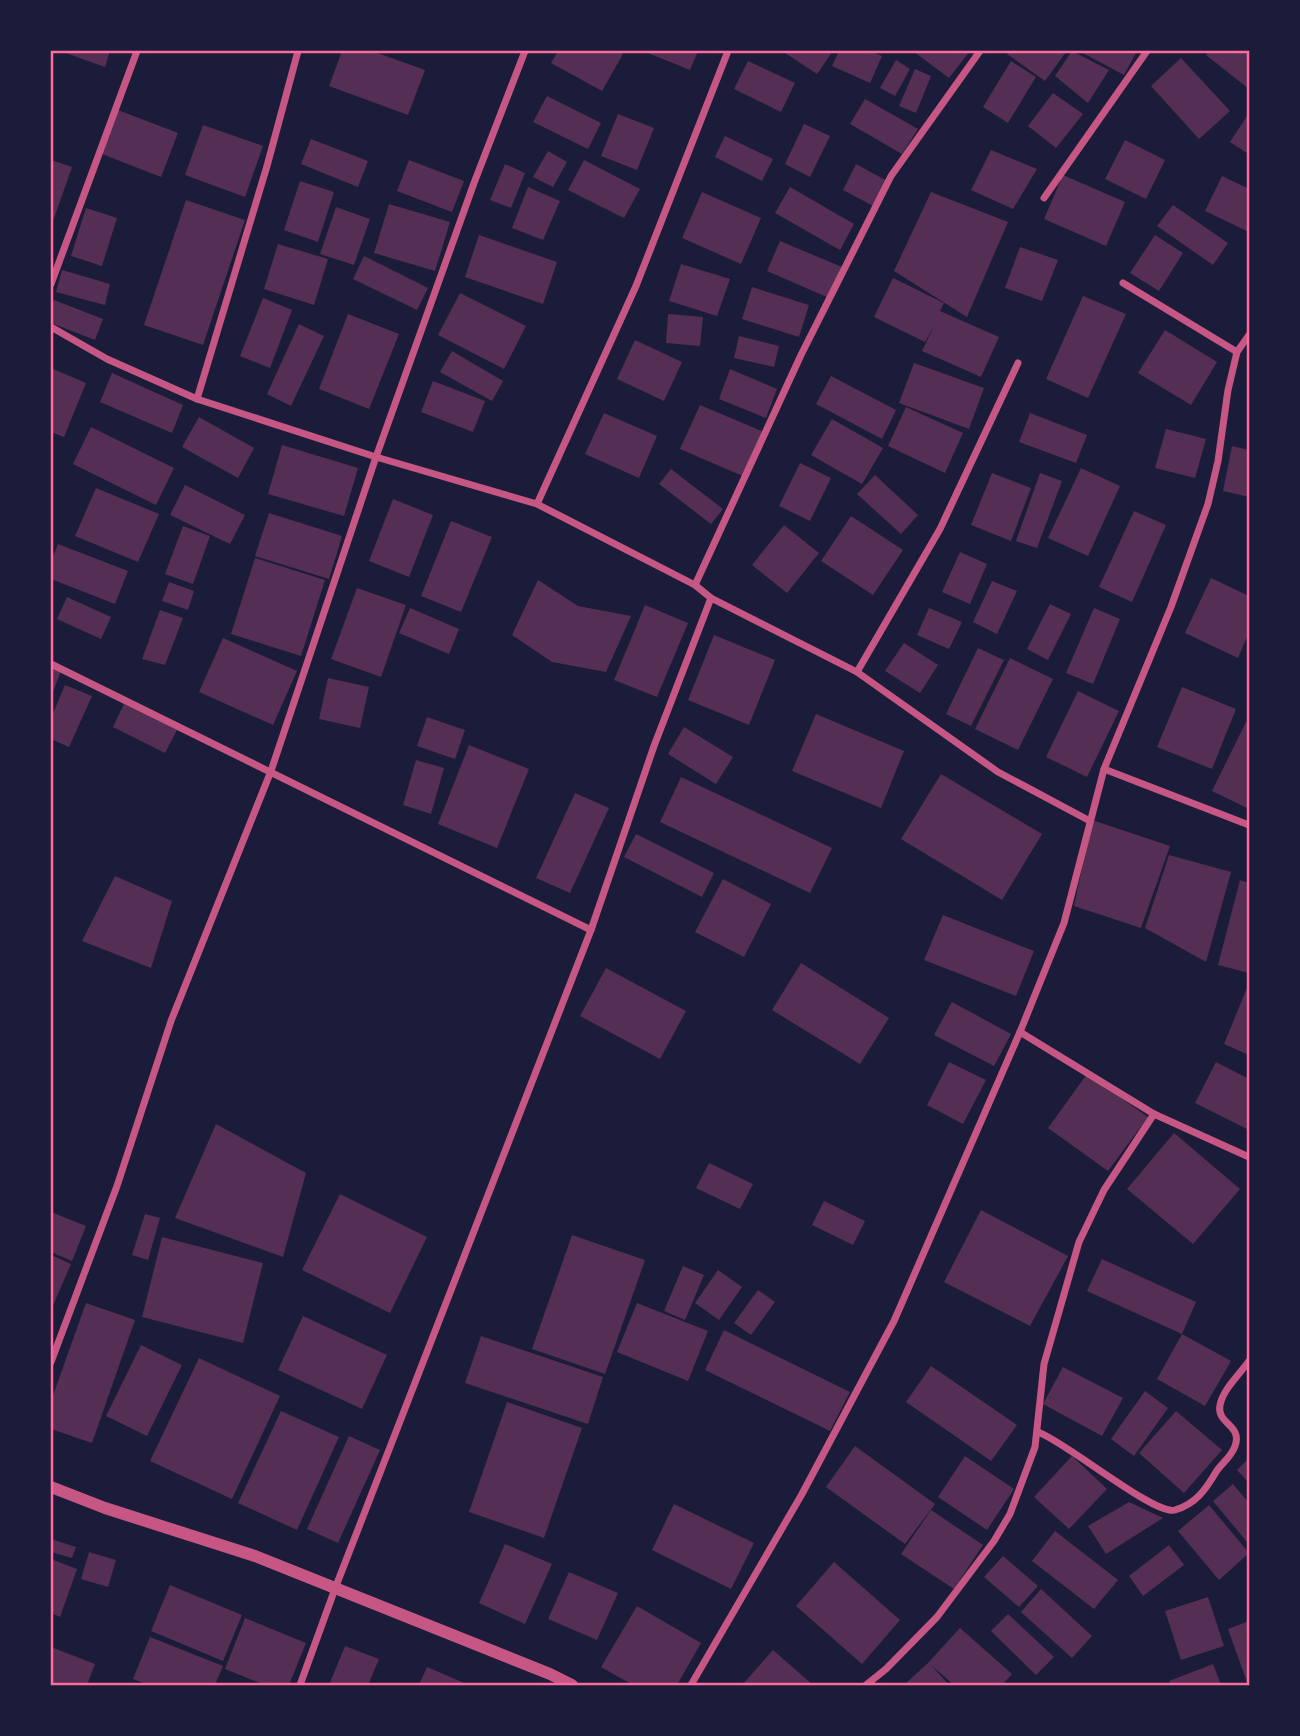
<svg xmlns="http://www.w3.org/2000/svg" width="1300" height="1736" viewBox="0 0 1300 1736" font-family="'Public Sans',sans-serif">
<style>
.building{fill:#542f53}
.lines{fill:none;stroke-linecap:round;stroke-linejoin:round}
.minor{stroke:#c65784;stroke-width:7}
.tertiary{stroke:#c65784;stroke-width:12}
.neatline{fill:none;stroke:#ff6b9d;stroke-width:2.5}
</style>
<rect width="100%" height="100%" fill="#1b1b3a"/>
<g class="building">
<polygon points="60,51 110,51 105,67"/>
<polygon points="342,51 372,51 425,70 408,115 329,86"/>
<polygon points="558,51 617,51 623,54 602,91 551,63"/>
<polygon points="643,51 698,51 690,70"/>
<polygon points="782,51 833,51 817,74"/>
<polygon points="839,51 870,51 882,56 870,83 832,66"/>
<polygon points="913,51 970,51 949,78"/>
<polygon points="1009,51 1063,51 1066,52 1045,81 1007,54"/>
<polygon points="1072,51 1109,70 1088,103 1055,76"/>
<polygon points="1079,51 1137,51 1124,75"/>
<polygon points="1209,51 1249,51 1249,89 1206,55"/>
<polygon points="1181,58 1230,111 1199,139 1151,86"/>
<polygon points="896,60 910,69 895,96 880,88"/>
<polygon points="748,61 795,83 781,112 734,89"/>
<polygon points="1011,61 1036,77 1008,123 983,107"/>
<polygon points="915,69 931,76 916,113 899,106"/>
<polygon points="1053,93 1083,114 1056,148 1028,126"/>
<polygon points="547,96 601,123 588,149 533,122"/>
<polygon points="865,99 918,129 902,154 850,124"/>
<polygon points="118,110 178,133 161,177 102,154"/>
<polygon points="1249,113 1249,150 1247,153 1230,142"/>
<polygon points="618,114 654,128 637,170 601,156"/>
<polygon points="804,124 830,136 810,177 785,164"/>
<polygon points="203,125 263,146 245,197 185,175"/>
<polygon points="725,136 773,159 762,181 715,157"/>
<polygon points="311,139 368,161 358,187 301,164"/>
<polygon points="1125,140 1165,160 1146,199 1105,179"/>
<polygon points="991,150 1037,169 1013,209 971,190"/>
<polygon points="548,151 567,162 553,187 533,177"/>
<polygon points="51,160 72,167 51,227"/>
<polygon points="409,160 464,181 452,212 397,191"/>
<polygon points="584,160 640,189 624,218 568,190"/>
<polygon points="505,164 525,173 511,208 490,200"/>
<polygon points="856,164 887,181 873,206 843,190"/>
<polygon points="1063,175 1125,202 1106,246 1044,219"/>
<polygon points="1222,176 1249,189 1249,232 1205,211"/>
<polygon points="300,181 334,192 318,242 284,230"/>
<polygon points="528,187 560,201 543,240 512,228"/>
<polygon points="790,187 854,224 840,250 775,213"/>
<polygon points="702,192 761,218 741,264 682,238"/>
<polygon points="931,192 1008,222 967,317 894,271"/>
<polygon points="186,200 245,220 203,345 144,325"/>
<polygon points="389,204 450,222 435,271 374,253"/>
<polygon points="1173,205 1228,243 1213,265 1157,226"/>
<polygon points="336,207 370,219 354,265 320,254"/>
<polygon points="86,208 117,218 102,266 71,256"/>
<polygon points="479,235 557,262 543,304 465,277"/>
<polygon points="1155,235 1183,253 1159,291 1130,273"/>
<polygon points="780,241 842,267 829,298 767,271"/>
<polygon points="278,244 328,259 314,305 264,289"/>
<polygon points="1020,247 1058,260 1042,301 1005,288"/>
<polygon points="364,256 428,288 417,310 353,279"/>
<polygon points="681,264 730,279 717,316 669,301"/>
<polygon points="62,270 110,284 105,305 56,292"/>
<polygon points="893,278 944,303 940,311 999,337 981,377 922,351 934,326 925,342 874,317"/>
<polygon points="752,287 809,305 799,337 742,319"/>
<polygon points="460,293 526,326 504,369 438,335"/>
<polygon points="1083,296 1126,314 1088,398 1046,379"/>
<polygon points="263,298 292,310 270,368 240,356"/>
<polygon points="54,300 103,319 95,340 51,323 51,308"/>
<polygon points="348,314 399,334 369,409 319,389"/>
<polygon points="668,314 703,317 700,346 666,343"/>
<polygon points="299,324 324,336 291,406 267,394"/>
<polygon points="1165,330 1217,362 1191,405 1138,373"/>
<polygon points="739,336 779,346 774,367 734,358"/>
<polygon points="635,340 682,362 664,401 617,379"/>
<polygon points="452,351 503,381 492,401 440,372"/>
<polygon points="914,363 984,388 969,429 899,403"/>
<polygon points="51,368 86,383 64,437 51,432"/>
<polygon points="730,369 777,389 766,418 719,399"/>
<polygon points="112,373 183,405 172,433 100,402"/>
<polygon points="831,376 896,410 882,439 816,404"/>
<polygon points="433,381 485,401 473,432 421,412"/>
<polygon points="700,405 764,432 745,477 680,449"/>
<polygon points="906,407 963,433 945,473 888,446"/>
<polygon points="604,413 657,436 639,478 585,454"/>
<polygon points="1030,413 1087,435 1076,463 1019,442"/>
<polygon points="199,417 254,448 238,478 182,447"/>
<polygon points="832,419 883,448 862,484 811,455"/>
<polygon points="91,427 174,468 156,505 73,464"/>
<polygon points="1166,429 1206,439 1195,478 1155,468"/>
<polygon points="282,445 358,468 344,516 268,494"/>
<polygon points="1232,446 1249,450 1249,497 1223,491"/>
<polygon points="800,463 831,478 810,521 779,506"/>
<polygon points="1081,468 1120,486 1088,556 1048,538"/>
<polygon points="671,469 723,509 711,524 659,484"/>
<polygon points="992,473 1031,488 1011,541 971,525"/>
<polygon points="1040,473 1062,481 1037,548 1016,541"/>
<polygon points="875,475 918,515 901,534 857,494"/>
<polygon points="185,485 245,515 230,544 170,515"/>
<polygon points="96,488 159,514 138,562 75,536"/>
<polygon points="393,499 433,515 409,577 369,561"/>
<polygon points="1134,511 1166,525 1132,602 1099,587"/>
<polygon points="269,513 342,536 329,579 255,556"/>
<polygon points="851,516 903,550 873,595 821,561"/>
<polygon points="451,521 492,537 461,612 421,596"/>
<polygon points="784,525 819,553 787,593 752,565"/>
<polygon points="183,526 210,536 193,584 165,574"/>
<polygon points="58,544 128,571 115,604 51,579 51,562"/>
<polygon points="960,552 987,564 970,604 942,592"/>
<polygon points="255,558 325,580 301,656 231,634"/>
<polygon points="1211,578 1249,596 1249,632 1238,658 1185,633"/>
<polygon points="538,580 578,606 631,616 606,672 552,662 512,635"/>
<polygon points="992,581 1017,591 997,634 973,622"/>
<polygon points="169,582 194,591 188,610 162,601"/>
<polygon points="357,588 406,605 381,677 331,659"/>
<polygon points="67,597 111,617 101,639 57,619"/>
<polygon points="1050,604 1071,614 1048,660 1027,649"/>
<polygon points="645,605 688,623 657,697 614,680"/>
<polygon points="410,608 459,629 449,654 399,633"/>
<polygon points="929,608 962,622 949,649 917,635"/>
<polygon points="1094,608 1120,619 1093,684 1066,673"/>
<polygon points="160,610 183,618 165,665 142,659"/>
<polygon points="714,635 775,660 749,725 688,700"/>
<polygon points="223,638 297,671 273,725 199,692"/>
<polygon points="904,643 938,665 920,693 885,671"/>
<polygon points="978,648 1004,660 971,726 946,714"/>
<polygon points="1010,658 1053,679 1018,750 975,729"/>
<polygon points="51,667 61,671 51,697"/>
<polygon points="328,678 369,687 360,728 319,719"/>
<polygon points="65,685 92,696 69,747 51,739 51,718"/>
<polygon points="1182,687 1236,709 1212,769 1157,747"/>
<polygon points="1078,691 1119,711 1087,777 1046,757"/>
<polygon points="124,704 177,730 165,753 113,727"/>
<polygon points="816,714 904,751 881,808 792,771"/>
<polygon points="427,717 465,730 455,759 417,746"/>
<polygon points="1246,722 1249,723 1249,809 1212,791"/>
<polygon points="684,727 733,757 716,784 668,754"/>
<polygon points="469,745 529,769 497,848 438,824"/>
<polygon points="416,760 444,768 431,814 403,805"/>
<polygon points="941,774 1042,834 1002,900 901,839"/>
<polygon points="681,777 832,848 810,893 660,822"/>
<polygon points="575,793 609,808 570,893 536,878"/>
<polygon points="1092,820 1170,846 1141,928 1074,906"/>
<polygon points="636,834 714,873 702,897 624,857"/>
<polygon points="1169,855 1231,872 1206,962 1145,928"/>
<polygon points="115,876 172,901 151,968 82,941"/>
<polygon points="723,879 771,904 744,957 695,932"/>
<polygon points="1240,880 1249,883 1249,973 1218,965"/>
<polygon points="943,915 1034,951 1016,996 924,960"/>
<polygon points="801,963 889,1018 860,1064 772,1010"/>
<polygon points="606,968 686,1011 660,1059 580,1016"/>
<polygon points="1249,983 1249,1055 1224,1044"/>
<polygon points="952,1002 1011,1034 994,1066 934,1035"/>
<polygon points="949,1062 986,1080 963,1124 927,1105"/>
<polygon points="1216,1062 1249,1079 1249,1130 1195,1103"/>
<polygon points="1087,1074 1148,1117 1108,1171 1048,1128"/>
<polygon points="216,1124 306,1173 283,1257 175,1218"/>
<polygon points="1174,1133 1240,1189 1193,1244 1127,1189"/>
<polygon points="709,1163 753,1184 740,1209 696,1188"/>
<polygon points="340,1194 427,1237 390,1313 302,1270"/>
<polygon points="824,1201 865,1221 853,1245 812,1225"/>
<polygon points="981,1210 1068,1256 1030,1326 944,1282"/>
<polygon points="51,1212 86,1226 72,1261 51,1252"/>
<polygon points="145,1214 160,1218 148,1260 132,1255"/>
<polygon points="572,1235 645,1260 605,1374 532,1349"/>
<polygon points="162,1237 263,1263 243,1343 142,1317"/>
<polygon points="51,1255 71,1264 51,1310"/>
<polygon points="1102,1259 1196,1302 1182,1334 1087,1291"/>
<polygon points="683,1266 704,1275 685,1320 664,1311"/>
<polygon points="718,1270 742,1287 719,1320 695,1303"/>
<polygon points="758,1290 775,1302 751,1335 734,1323"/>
<polygon points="86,1303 135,1320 92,1443 51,1429 51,1401"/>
<polygon points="637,1303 708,1331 688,1381 617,1352"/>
<polygon points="303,1316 387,1355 362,1409 278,1370"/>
<polygon points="724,1330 850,1392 830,1431 705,1370"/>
<polygon points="1182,1334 1231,1361 1205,1406 1157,1379"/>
<polygon points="481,1336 603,1377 588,1424 465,1383"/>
<polygon points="141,1345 182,1365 147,1436 106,1416"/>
<polygon points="199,1358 280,1396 232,1499 150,1461"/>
<polygon points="931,1366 1017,1425 991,1461 906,1402"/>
<polygon points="1063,1367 1123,1398 1102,1436 1043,1404"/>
<polygon points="1145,1391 1168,1408 1134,1456 1111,1439"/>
<polygon points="507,1402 582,1428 544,1538 469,1512"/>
<polygon points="281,1411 339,1437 297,1530 238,1503"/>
<polygon points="1176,1411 1222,1450 1184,1493 1139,1453"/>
<polygon points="349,1436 380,1450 338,1543 307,1529"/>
<polygon points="855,1446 935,1504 905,1544 826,1487"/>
<polygon points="965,1456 1014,1489 987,1530 938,1497"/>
<polygon points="1072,1456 1107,1489 1069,1529 1034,1497"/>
<polygon points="1249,1458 1249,1483 1237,1470"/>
<polygon points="1233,1484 1249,1503 1249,1541 1247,1542 1213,1501"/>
<polygon points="1129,1502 1163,1518 1106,1554 1088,1526"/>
<polygon points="674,1504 754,1543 731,1589 652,1550"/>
<polygon points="1209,1505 1249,1553 1219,1580 1178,1531"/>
<polygon points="931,1510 983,1545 954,1589 901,1554"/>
<polygon points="1055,1531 1118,1580 1094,1609 1032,1561"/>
<polygon points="51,1539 76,1547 72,1558 51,1552"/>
<polygon points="505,1544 552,1564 525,1624 479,1603"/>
<polygon points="1169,1545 1184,1565 1143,1596 1129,1576"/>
<polygon points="89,1552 116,1560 108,1587 81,1579"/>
<polygon points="1003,1556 1038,1586 1019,1607 984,1577"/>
<polygon points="51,1559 77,1569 60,1617 51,1613"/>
<polygon points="834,1562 900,1620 862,1664 796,1606"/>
<polygon points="569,1572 618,1593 597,1640 548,1619"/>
<polygon points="170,1585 242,1615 223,1661 151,1631"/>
<polygon points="1041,1589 1092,1636 1072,1658 1021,1612"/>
<polygon points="1208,1597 1224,1646 1181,1660 1165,1611"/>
<polygon points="637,1606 701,1643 677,1685 633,1685 601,1667"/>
<polygon points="1008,1614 1054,1657 1036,1675 991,1631"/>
<polygon points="245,1618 306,1643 289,1685 265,1685 225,1669"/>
<polygon points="1249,1621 1249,1685 1248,1685 1228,1629"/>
<polygon points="960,1628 1012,1674 1002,1685 954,1685 931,1665 949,1685 904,1685 928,1663"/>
<polygon points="150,1637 223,1666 215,1685 149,1685 133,1679"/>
<polygon points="345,1646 379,1659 368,1685 329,1685"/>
<polygon points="51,1647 95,1664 87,1685 51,1685"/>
<polygon points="773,1650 813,1685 742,1685"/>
<polygon points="1213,1664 1221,1685 1171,1685 1169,1681"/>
<polygon points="427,1667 469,1685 419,1685"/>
</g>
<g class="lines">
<g class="minor">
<polyline points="1044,198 1147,51"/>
<polyline points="1123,283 1237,352"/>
<polyline points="51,284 137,51"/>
<polyline points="51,327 107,359 197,399 376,457 537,504 695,585 711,598 857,672 998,772 1090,821"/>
<polyline points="197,399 267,166 298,51"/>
<polyline points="537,504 636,286 728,51"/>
<polyline points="695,585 801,355 891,176 980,51"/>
<polyline points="51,664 591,930"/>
<polyline points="857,672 940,529 1018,363"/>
<polyline points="1104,769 1249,825"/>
<polyline points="1020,1032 1154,1114 1249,1157"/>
<polyline points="51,1362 117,1186 171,1021 271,771 376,457 474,183 525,51"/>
<path d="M1038,1432c28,10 117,84 137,78 21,-6 31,-21 41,-38 6,-9 16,-16 19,-26 8,-21 -19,-22 -15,-41 3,-16 20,-31 29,-44"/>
<polyline points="300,1685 336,1586 591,930 654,746 711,598"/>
<polyline points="691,1685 802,1494 894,1321 1020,1032 1064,923 1104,769 1171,607 1208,504 1218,461 1228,390 1237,352 1249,335"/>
<polyline points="866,1685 886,1669 937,1617 994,1541 1010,1514 1035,1447 1044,1364 1079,1242 1104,1190 1154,1114"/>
</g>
<polyline class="tertiary" points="51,1487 105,1508 255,1556 550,1674 572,1685"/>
</g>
<rect width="1300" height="1736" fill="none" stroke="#1b1b3a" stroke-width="105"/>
<rect x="52" y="52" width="1196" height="1632" class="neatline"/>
</svg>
